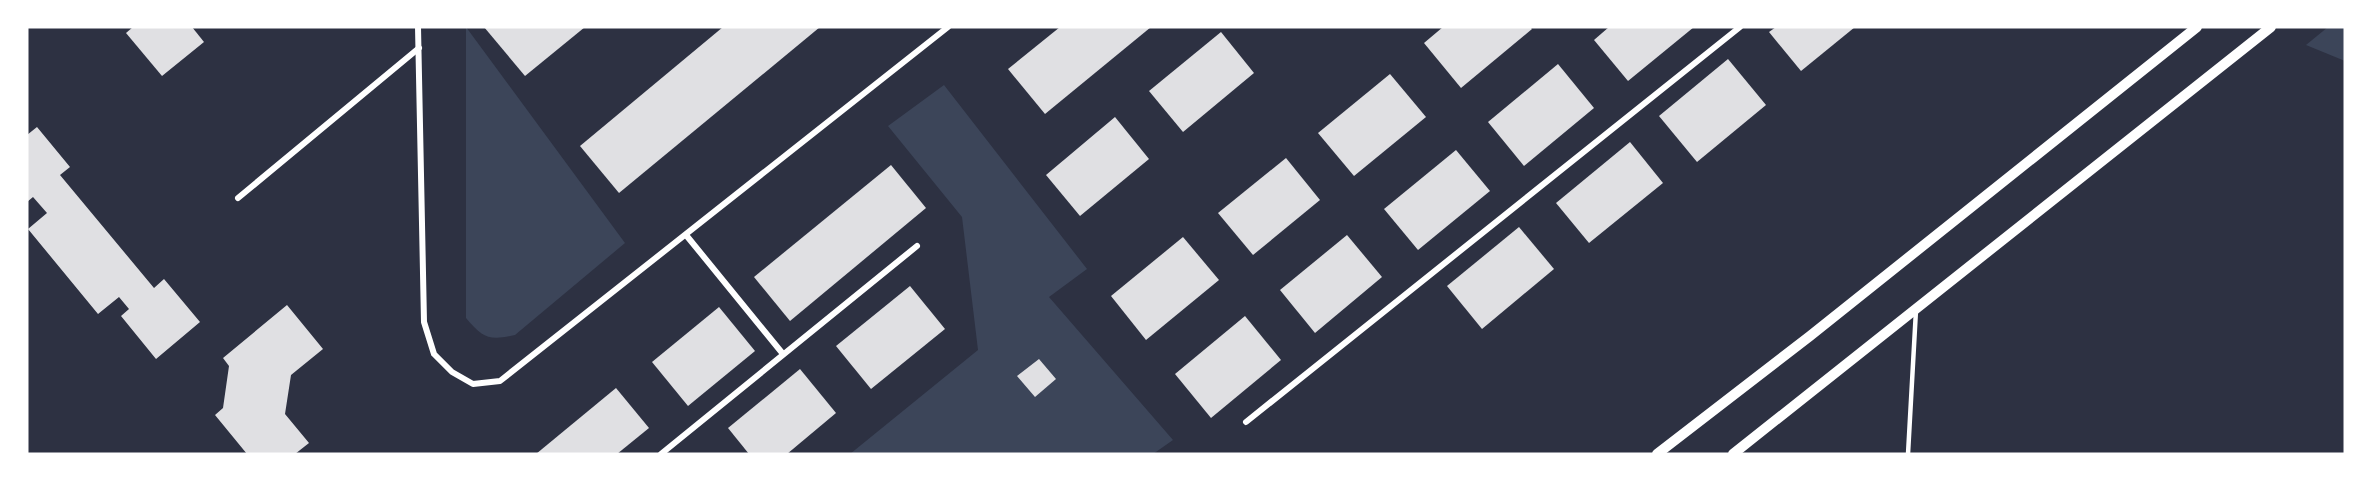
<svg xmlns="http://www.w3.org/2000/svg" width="2372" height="481" viewBox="0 0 2372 481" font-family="Arial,sans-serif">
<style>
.green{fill:#3c4559}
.building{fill:#e0e0e3}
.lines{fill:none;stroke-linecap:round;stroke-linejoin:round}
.service{stroke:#fff;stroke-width:4.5}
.minor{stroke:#fff;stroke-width:6}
.tertiary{stroke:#fff;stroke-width:10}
</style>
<rect width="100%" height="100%" fill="#2d3142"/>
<g class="green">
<path d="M466,27l159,216 -110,92c-26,6 -32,3 -49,-17z"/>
<polygon points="2328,27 2345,27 2345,61 2306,45"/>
<polygon points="944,85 1087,269 1049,297 1173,440 1153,454 850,454 978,350 962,217 888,126"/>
</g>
<g class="building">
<polygon points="133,27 192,27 204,42 162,76 126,33"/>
<polygon points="484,27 585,27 525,76"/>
<polygon points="723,27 820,27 619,193 580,146"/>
<polygon points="1060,27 1151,27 1045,114 1008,69"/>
<polygon points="1443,27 1530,27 1532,29 1461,88 1424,43"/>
<polygon points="1609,27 1694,27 1628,81 1594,40"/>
<polygon points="1776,27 1855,27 1801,71 1769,32"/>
<polygon points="1221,32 1254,73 1183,132 1149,91"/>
<polygon points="1728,59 1766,105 1697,162 1659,116"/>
<polygon points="1558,64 1594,108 1524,166 1488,122"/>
<polygon points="1390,74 1426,117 1354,176 1318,133"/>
<polygon points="1115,117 1149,159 1080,216 1046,175"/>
<polygon points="37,127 70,167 60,175 154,288 164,279 200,322 156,359 121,316 129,309 119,297 98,314 28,229 47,213 33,197 27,202 27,135"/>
<polygon points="1630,142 1663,183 1589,243 1556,203"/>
<polygon points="1456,150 1490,191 1418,250 1384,209"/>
<polygon points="1286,158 1320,200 1253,255 1218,213"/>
<polygon points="891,165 926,208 790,321 754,277"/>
<polygon points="1519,227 1554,269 1482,329 1447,286"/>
<polygon points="1347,235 1382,277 1315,333 1280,290"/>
<polygon points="1183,237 1219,280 1146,340 1111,296"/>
<polygon points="910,286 945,329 871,389 836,346"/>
<polygon points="287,305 323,349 291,375 285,414 309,443 295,454 247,454 215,415 223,408 229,366 223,358"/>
<polygon points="719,307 755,351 688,406 652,362"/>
<polygon points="1245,316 1281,360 1211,418 1175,374"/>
<polygon points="1039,359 1056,379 1035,397 1017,376"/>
<polygon points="800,369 836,413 787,454 749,454 728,428"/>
<polygon points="616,388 649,428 617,454 536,454"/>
</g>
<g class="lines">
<polyline class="service" points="1908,454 1916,310"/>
<g class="minor">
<polyline points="418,27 424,322 434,354 452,372 473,384 500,381 948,27"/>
<polyline points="238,198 419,48"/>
<polyline points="686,235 783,354"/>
<polyline points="1246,422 1740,27"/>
<polyline points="661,454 917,246"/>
</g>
<g class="tertiary">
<polyline points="1657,454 1810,336 2197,27"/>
<polyline points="1733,454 2271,27"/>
</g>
</g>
<rect width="2372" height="481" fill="none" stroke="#ffffff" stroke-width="57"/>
</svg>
